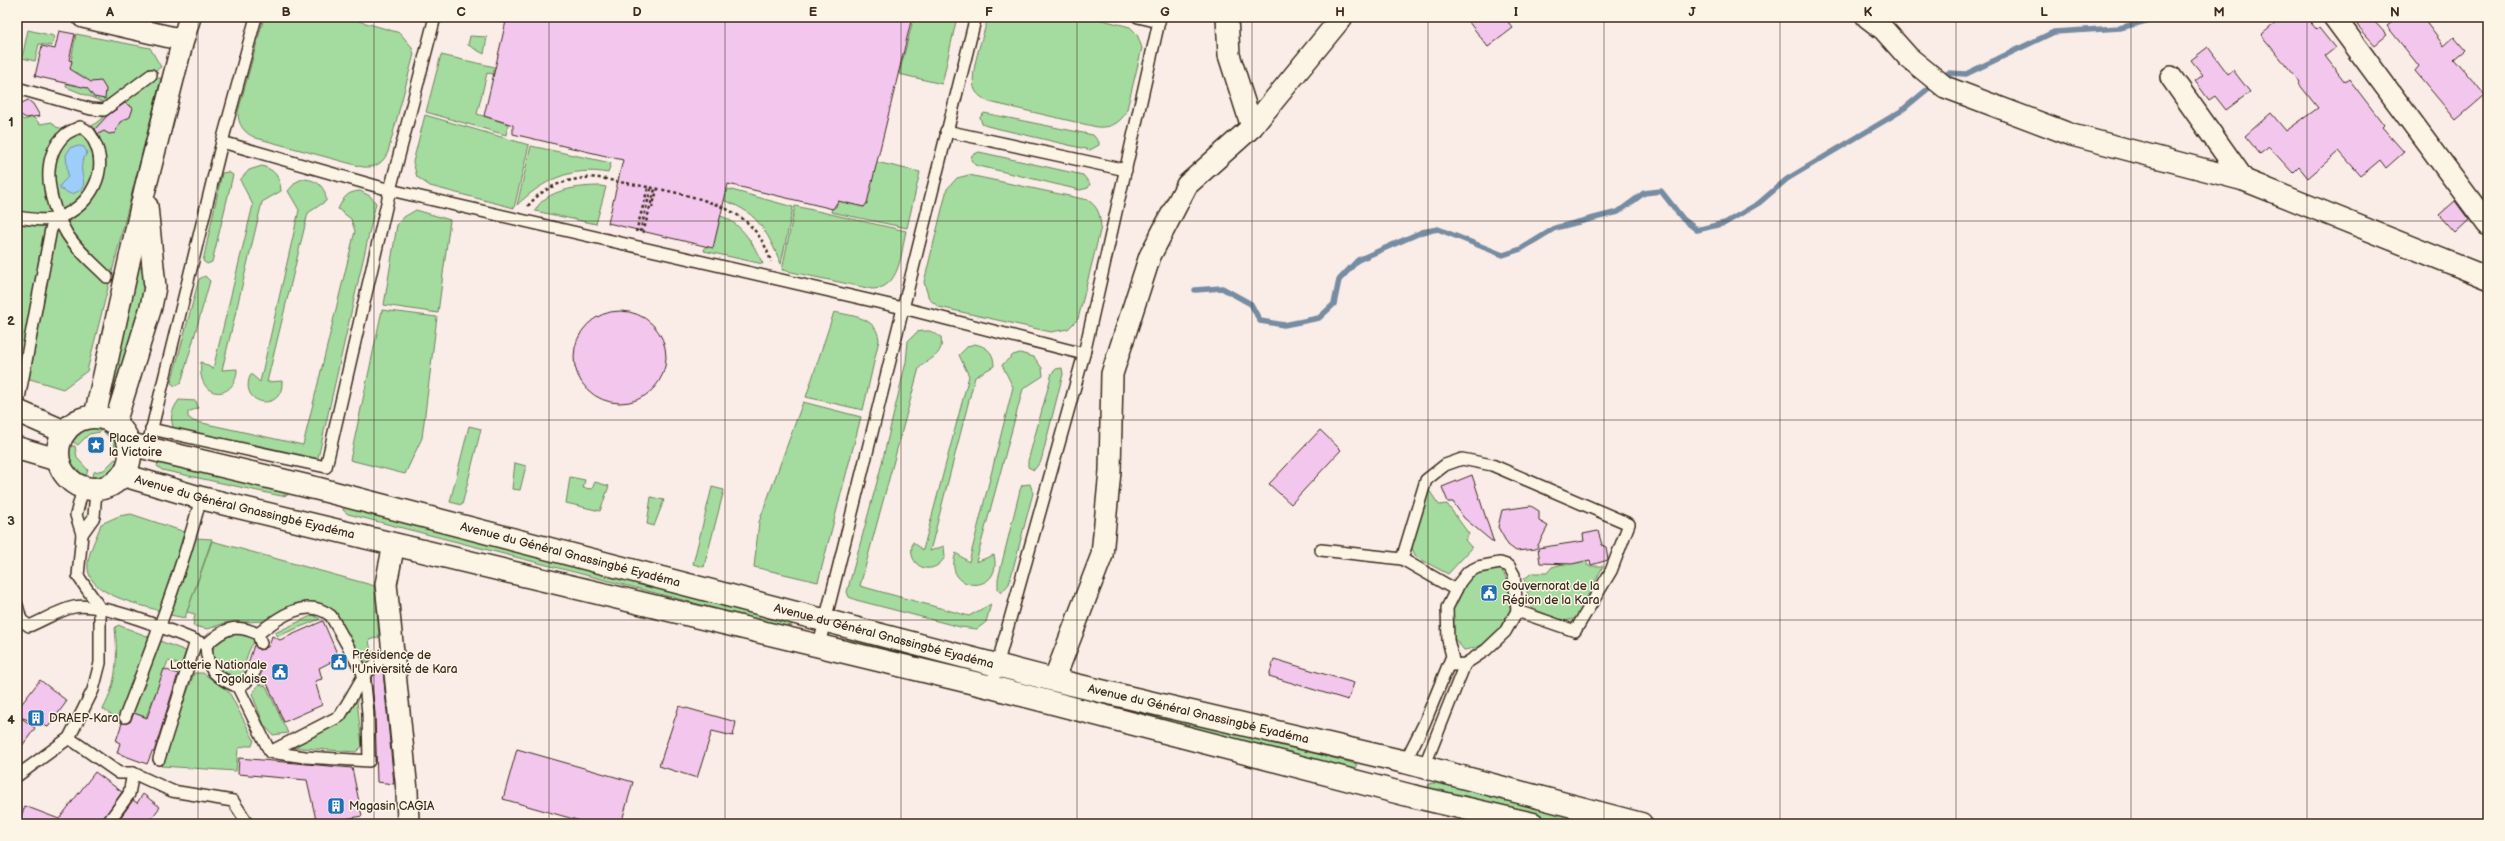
<svg xmlns="http://www.w3.org/2000/svg" width="2505" height="841" viewBox="0 0 2505 841" font-family="'Balsamiq Sans',sans-serif">
<style>
.green{fill:#a4db9e;stroke:#70825e}
.water{fill:#9dcefa;stroke:#768ca2;fill-rule:evenodd}
.lines{fill:none;stroke-linecap:round;stroke-linejoin:round}
.stream{stroke:#768ca2;stroke-width:5.5}
.building{fill:#f3c7ed;stroke:#3b2a1e}
.service-casing{stroke:#3b2a1e;stroke-width:14}
.minor-casing{stroke:#3b2a1e;stroke-width:24}
.secondary-casing{stroke:#3b2a1e;stroke-width:25}
.path{stroke:#3b2a1e;stroke-width:2.5;stroke-dasharray:3 3;stroke-linecap:butt}
.service{stroke:#fcf5e5;stroke-width:11}
.minor{stroke:#fcf5e5;stroke-width:21}
.secondary{stroke:#fcf5e5;stroke-width:22}
.grid{fill:none;stroke:#3b2a1e;stroke-width:1;stroke-opacity:0.55}
.labels{text-anchor:middle;dominant-baseline:central;stroke-width:3;stroke-linejoin:round;paint-order:stroke}
.poi-label{font-size:12px;fill:#3b2a1e;stroke:#fcf5e5;text-anchor:start}
.street-label{font-size:12px;fill:#3b2a1e;stroke:#fcf5e5}
.neatline{fill:none;stroke:#3b2a1e;stroke-width:1.5}
.grid-label{font-size:13px;text-anchor:middle;font-weight:bold;fill:#3b2a1e}
</style>
<rect width="100%" height="100%" fill="#faece7"/>
<filter id="ink" filterUnits="userSpaceOnUse"><feTurbulence type="fractalNoise" baseFrequency=".025" numOctaves="2"/><feDisplacementMap in="SourceGraphic" scale="8" xChannelSelector="R" yChannelSelector="G"/><feConvolveMatrix kernelMatrix="1 2 1 2 8 2 1 2 1" color-interpolation-filters="sRGB"/></filter>
<g filter="url(#ink)">
<g class="green">
<path d="M264,17h81l55,16 11,13 3,8 -26,98c-5,11 -12,16 -25,15l-107,-29c-12,-5 -18,-13 -18,-26z"/>
<polygon points="887,17 957,17 942,84 899,74 912,24"/>
<path d="M988,17h103l39,10 7,7 5,14 -16,65c-8,11 -15,15 -29,14l-108,-25c-5,-3 -11,-6 -14,-12 -7,-16 9,-55 13,-73z"/>
<polygon points="28,30 54,36 52,46 39,44 35,61 22,58"/>
<polygon points="76,34 150,48 161,67 103,102 66,87"/>
<polygon points="470,36 487,37 484,54 468,45"/>
<polygon points="441,55 495,67 493,74 487,73 477,114 508,124 506,135 426,112"/>
<path d="M161,78l-74,293 -24,18 -46,-14v-260l7,5 9,-3 7,7 12,-2 4,5 8,2c-23,38 -27,47 -10,90l14,3c22,-19 46,-45 34,-77 -3,-7 -8,-12 -10,-19l60,-47z"/>
<polygon points="984,113 1093,135 1099,142 1099,145 1090,150 987,126 982,124 980,117"/>
<polygon points="425,115 529,145 514,208 430,186 417,177 413,162"/>
<path d="M82,132c4,3 6,9 8,13 15,31 -7,51 -29,68 -8,-29 -15,-69 21,-81z"/>
<path d="M531,146l80,17 -3,10c-36,-7 -65,7 -91,32z"/>
<polygon points="979,152 1083,175 1090,184 1088,188 1080,190 975,165 971,160 972,155"/>
<polygon points="876,162 920,172 907,228 831,212 832,207 836,207 838,201 864,207"/>
<path d="M262,166c13,4 18,11 19,25l-19,11 -40,168 15,-1c0,32 -41,33 -36,-7l12,7 40,-164 -13,-25 9,-10z"/>
<polygon points="228,172 233,175 212,262 207,264 203,261 222,173"/>
<path d="M969,175l119,25c11,8 12,15 13,27l-23,92 -10,10 -17,3 -112,-25 -10,-8 -5,-17 23,-93 10,-11z"/>
<path d="M302,179c14,0 24,7 24,22l-18,12 -41,169 15,-1c2,33 -46,24 -31,-7l9,8 39,-172 -11,-19 8,-9z"/>
<path d="M601,186l5,1 -10,37 -61,-13c10,-22 45,-25 66,-25z"/>
<path d="M728,189l65,18 -12,57c-14,-33 -24,-54 -62,-65l1,-7 7,1z"/>
<path d="M360,191l10,5 6,7 -58,255 -3,3 -140,-30c-6,-12 -4,-20 4,-31l17,1 2,7 -10,4v5l5,4 110,24 52,-214 -4,-12 -13,-10c6,-12 9,-17 22,-18z"/>
<path d="M795,206l111,25c-5,22 -6,58 -34,58l-90,-19z"/>
<polygon points="416,210 450,220 438,313 384,305 397,225 404,217"/>
<path d="M715,214c26,7 37,28 48,50l-59,-13z"/>
<polygon points="138,266 147,269 141,315 118,383 112,382"/>
<polygon points="205,276 210,281 181,383 175,386 171,383 199,279"/>
<polygon points="382,310 437,317 422,438 405,474 350,460"/>
<path d="M834,312c18,4 43,5 45,28l-16,70 -57,-13z"/>
<path d="M923,331h7l11,6c3,19 -10,20 -22,31l-59,218 109,30 22,-12 -5,18 -9,7 -17,-2 -104,-27 -7,-3 -2,-5 33,-121 26,-109 2,-21 9,-9z"/>
<path d="M975,344c13,3 19,9 19,22l-19,11 -45,174 14,-5 1,11c-13,22 -40,9 -32,-15l10,8 46,-174 -10,-21 9,-9z"/>
<path d="M1020,353l14,4 8,11 1,8 -20,13 -47,173 18,-7c10,42 -53,37 -38,-2l13,9 44,-175 -11,-22 11,-10z"/>
<polygon points="1062,368 1063,374 1041,461 1034,470 1028,467 1028,461 1052,373 1056,369"/>
<polygon points="803,402 861,417 818,582 754,567 759,522"/>
<path d="M101,425l-1,7 -11,2 -11,11 -6,-4c7,-11 15,-17 29,-16z"/>
<path d="M106,425c10,7 21,16 17,31l-7,-2 -2,-11 -10,-11z"/>
<polygon points="469,426 481,429 462,505 450,502"/>
<path d="M69,446h6l2,12 11,12 -2,6c-11,-4 -21,-17 -17,-30z"/>
<path d="M115,459l6,3c-4,13 -16,17 -29,18l2,-8 10,-2z"/>
<polygon points="159,461 288,492 288,495 281,496 162,470 157,466"/>
<polygon points="515,463 526,466 520,490 512,489"/>
<polygon points="570,477 585,480 583,488 592,489 595,482 609,486 600,511 566,503"/>
<polygon points="1030,484 1033,493 1009,584 1001,593 998,590 998,579 1020,490 1022,485"/>
<polygon points="712,487 724,490 704,567 693,564"/>
<polygon points="1427,487 1439,505 1447,504 1469,534 1465,540 1472,548 1448,574 1416,557 1410,544"/>
<polygon points="651,497 664,500 654,526 647,524"/>
<polygon points="345,505 793,621 793,624 790,626 784,626 348,514 343,510"/>
<path d="M131,514l54,18 -25,79c-21,-7 -70,-16 -72,-42 -2,-13 9,-32 13,-45l18,-8z"/>
<polygon points="195,538 212,539 185,618 170,615"/>
<polygon points="212,541 375,586 379,637 369,640 371,652 379,651 379,658 367,662 359,660 334,611 318,603 308,603 265,621 225,623 208,629 193,626 195,614 187,612"/>
<polygon points="1585,558 1588,566 1603,566 1577,618 1564,621 1531,608 1524,579 1532,573 1547,573 1552,567"/>
<path d="M1485,567h14c27,33 7,78 -35,83l-10,-12 -4,-15 4,-19 16,-27z"/>
<polygon points="313,615 320,619 278,636 275,633"/>
<path d="M118,625l68,26 -5,14 -13,-4 -22,56 -13,-4 -3,9 -6,-3 -2,4 -19,-14c14,-25 15,-53 12,-81z"/>
<path d="M238,632l11,2 7,6c-7,6 -13,25 -11,34l-7,3 -18,-6 -8,-13c1,-18 10,-22 26,-26z"/>
<polygon points="847,636 967,667 961,671 847,642"/>
<polygon points="194,673 203,673 229,692 254,740 252,746 244,746 238,749 236,771 161,766"/>
<polygon points="1019,680 1138,707 1356,764 1357,766 1355,770 1021,685"/>
<polygon points="259,684 266,686 288,733 273,735 264,725 252,694"/>
<polygon points="354,700 357,700 362,746 356,752 289,747 345,720"/>
<polygon points="1433,783 1456,787 1619,824 1575,824 1434,792 1428,788 1429,784"/>
</g>
<g class="water">
<path d="M80,146l4,1 3,5c-1,4 -5,8 -5,12 -3,13 11,24 -11,30l-11,-5v-4l8,-8 -2,-22 5,-8z"/>
<path d="M617,319c27,3 50,21 41,50 -4,12 -14,22 -25,25 -49,15 -77,-57 -16,-75zM628,331l15,9 5,17 -6,17 -17,9 -19,-4 -1,-5 -9,-9v-19l13,-13z"/>
<circle cx="623" cy="356" r="20"/>
</g>
<g class="lines">
<g class="stream">
<polyline points="1942,78 1948,73 1966,74 2054,32 2120,28 2160,17"/>
<polyline points="1195,290 1222,288 1251,304 1260,321 1284,325 1319,318 1334,304 1339,280 1358,260 1422,232 1438,229 1503,255 1521,249 1555,228 1618,212 1644,193 1661,191 1683,219 1697,230 1725,223 1759,203 1787,179 1901,111 1935,83"/>
<polyline points="17,490 18,490"/>
</g>
</g>
<g class="building">
<polygon points="507,17 912,17 867,203 864,207 838,201 833,209 728,184 713,248 608,223 623,160 513,134 513,125 484,116"/>
<polygon points="1465,17 1504,17 1513,28 1488,47"/>
<polygon points="2283,17 2306,17 2317,30 2319,28 2335,48 2325,56 2345,82 2349,79 2384,125 2382,127 2404,152 2386,168 2380,160 2361,176 2339,151 2308,178 2299,167 2293,173 2269,147 2260,154 2245,136 2271,113 2286,131 2318,108 2299,84 2300,82 2261,35"/>
<polygon points="2366,17 2370,17 2387,35 2375,45 2357,25"/>
<polygon points="2399,17 2422,17 2444,46 2454,37 2465,50 2454,59 2485,95 2456,120 2415,71 2419,66 2387,26"/>
<polygon points="59,31 75,34 69,60 72,61 70,69 91,82 101,81 106,89 105,99 94,97 87,88 35,76 42,46 55,49"/>
<polygon points="2208,47 2228,74 2233,70 2250,92 2226,110 2215,96 2209,100 2195,81 2203,75 2191,60"/>
<polygon points="28,100 33,104 40,116 26,118 19,114 18,109 20,104"/>
<polygon points="125,103 133,108 130,117 120,122 115,133 109,134 104,131 98,134 95,129 107,116"/>
<polygon points="2455,201 2469,220 2455,233 2439,215"/>
<circle cx="620" cy="357" r="46"/>
<polygon points="1320,430 1341,450 1291,504 1269,484"/>
<polygon points="1472,475 1494,543 1464,518 1453,502 1448,502 1442,487"/>
<polygon points="1531,506 1539,511 1539,521 1548,526 1536,549 1516,551 1508,545 1498,527 1502,510"/>
<polygon points="1598,531 1602,545 1606,547 1608,560 1591,565 1590,560 1572,564 1540,563 1538,548 1584,541 1583,534"/>
<polygon points="323,621 339,658 319,668 322,679 315,681 322,705 284,722 266,681 259,677 261,668 256,664 247,667 254,645 259,650 264,649 269,646 272,636 280,640"/>
<polygon points="1274,659 1354,683 1348,700 1269,676"/>
<polygon points="164,669 178,674 154,752 152,752 147,764 117,753 120,743 116,741 122,723 130,722 134,713 147,718"/>
<polygon points="383,671 392,763 394,784 377,782 375,713 371,678 378,672"/>
<polygon points="40,680 67,701 48,727 20,717 35,728 17,753 17,710"/>
<polygon points="679,706 736,722 733,736 712,731 697,778 659,766"/>
<polygon points="517,749 633,782 621,824 591,824 503,799"/>
<polygon points="239,758 352,768 362,816 317,824 307,780 238,774"/>
<polygon points="95,772 122,792 100,824 18,824 25,806 59,819"/>
<polygon points="143,794 160,807 147,824 116,824 133,800 137,803"/>
</g>
<g class="lines">
<defs>
<g id="service">
<polyline points="1138,17 1159,22"/>
<polyline points="17,88 91,109 104,110 151,75"/>
<polyline points="946,131 1126,170"/>
<polyline points="222,142 390,190 903,308 1084,354"/>
<path d="M17,217c13,2 30,5 43,0 30,-11 50,-46 34,-76 -4,-8 -6,-11 -14,-14 -4,2 -10,4 -14,7 -29,25 -16,72 1,100 10,16 27,30 40,43"/>
<polyline points="17,409 51,229 59,218"/>
<polyline points="151,429 326,467 390,190 435,17"/>
<polyline points="150,436 222,142 256,17"/>
<polyline points="82,534 94,517 96,489"/>
<polyline points="1321,550 1402,559"/>
<polyline points="1456,590 1402,559 1426,480 1445,465 1462,459 1492,465 1629,524 1611,571 1575,631 1517,611"/>
<polyline points="17,605 21,620"/>
<path d="M17,617l12,9c15,-6 30,-16 45,-19 28,-6 105,27 132,38"/>
<polyline points="819,645 975,20 973,17"/>
<path d="M255,671l-9,11 -8,5c-23,-11 -31,-15 -32,-42 18,-17 29,-22 52,-11l3,9"/>
<path d="M238,687l32,65 35,5 64,4 -1,-48 -4,-38 -33,-59c-24,-20 -54,2 -73,18"/>
<polyline points="991,687 1084,354 1160,17"/>
<path d="M125,717c28,-72 56,-144 76,-219"/>
<polyline points="69,738 119,773 133,773 172,791 233,801 248,824"/>
<polyline points="270,752 340,716 364,675 383,657 394,658"/>
<polyline points="159,759 196,641"/>
<polyline points="1405,762 1424,724 1452,656 1448,640 1447,608 1460,582 1468,572 1478,567 1500,563 1509,566 1514,575 1517,611 1505,632 1486,650 1465,664 1454,665 1452,656"/>
<polyline points="1424,767 1465,664"/>
<polyline points="17,776 69,738 93,690 100,663 100,608 78,576 82,534 76,515 83,488"/>
<polyline points="107,824 129,794 133,773"/>
</g>
<g id="minor">
<polyline points="83,17 183,40 145,189 95,416"/>
<polyline points="1227,17 1229,55 1252,127"/>
<polyline points="1867,17 1884,30 1908,57 1945,87 2072,135 2244,180 2488,278"/>
<polyline points="2334,17 2488,225"/>
<polyline points="183,40 190,17"/>
<polyline points="2171,77 2244,180"/>
<polyline points="115,423 151,307 155,287 147,206"/>
<polyline points="394,544 386,584 407,791 408,824"/>
<polyline points="1054,680 1102,555 1110,471 1112,374 1150,256 1187,185 1252,127 1342,17"/>
</g>
<g id="secondary">
<polyline points="17,411 65,432"/>
<circle cx="94" cy="453" r="36"/>
<path id="s1" d="M129,444l190,45 735,191 351,82 236,62"/>
<polyline points="17,448 58,460"/>
<path id="s2" d="M123,475l78,23 790,189 421,109 121,28"/>
</g>
</defs>
<use href="#service" class="service-casing"/>
<use href="#minor" class="minor-casing"/>
<use href="#secondary" class="secondary-casing"/>
<g class="path">
<path d="M528,206c14,-18 35,-26 58,-28 10,-2 23,2 33,4 35,6 96,15 124,37 13,10 24,27 28,43"/>
<polyline points="652,208 657,190"/>
<polyline points="636,232 648,188"/>
<polyline points="640,232 651,189"/>
<polyline points="643,233 655,189"/>
</g>
<use href="#service" class="service"/>
<use href="#minor" class="minor"/>
<use href="#secondary" class="secondary"/>
</g>
</g>
<path class="grid" d="M198,17v807M374,17v807M549,17v807M725,17v807M901,17v807M1077,17v807M1252,17v807M1428,17v807M1604,17v807M1780,17v807M1956,17v807M2131,17v807M2307,17v807M17,221h2471M17,420h2471M17,620h2471"/>
<defs>
<symbol id="sight-square" viewBox="-11 -11 22 22"><rect x="-9" y="-9" width="18" height="18" rx="4" fill="#1f6fb2" stroke="#fcf5e5"/><path d="M0-6L1.8-2.2L6-1.7L2.9 1.2L3.7 5.4L0 3.3L-3.7 5.4L-2.9 1.2L-6-1.7L-1.8-2.2Z" fill="#fff"/></symbol>
<symbol id="civic-square" viewBox="-11 -11 22 22"><rect x="-9" y="-9" width="18" height="18" rx="4" fill="#1f6fb2" stroke="#fcf5e5"/><path d="M-.6-6.5H3V-4.5H.6V-3L4-1V1h2V6H-6V1h2V-1L-.6-3ZM-1.2 2.5V6h2.4V2.5Z" fill="#fff"/></symbol>
<symbol id="building-square" viewBox="-11 -11 22 22"><rect x="-9" y="-9" width="18" height="18" rx="4" fill="#1f6fb2" stroke="#fcf5e5"/><path d="M-4-6H4V6H1V3H-1V6H-4ZM-2.5-4.3h1.7v1.8h-1.7ZM.8-4.3h1.7v1.8H.8ZM-2.5-1h1.7V.8h-1.7ZM.8-1h1.7V.8H.8Z" fill="#fff"/></symbol>
</defs>
<g fill-rule="evenodd">
<use href="#sight-square" x="86" y="435" width="20" height="20"/>
<use href="#civic-square" x="1479" y="583" width="20" height="20"/>
<use href="#civic-square" x="329" y="652" width="20" height="20"/>
<use href="#civic-square" x="270" y="662" width="20" height="20"/>
<use href="#building-square" x="26" y="708" width="20" height="20"/>
<use href="#building-square" x="326" y="796" width="20" height="20"/>
</g>
<g class="labels">
<g class="poi-label">
<text x="109" y="438">Place de<tspan x="109" dy="14">la Victoire</tspan></text>
<text x="1502" y="586">Gouvernorat de la<tspan x="1502" dy="14">Région de la Kara</tspan></text>
<text x="352" y="655">Présidence de<tspan x="352" dy="14">l'Université de Kara</tspan></text>
<text x="267" y="665" text-anchor="end">Lotterie Nationale<tspan x="267" dy="14">Togolaise</tspan></text>
<text x="49" y="718">DRAEP-Kara</text>
<text x="349" y="806">Magasin CAGIA</text>
</g>
<g class="street-label">
<text stroke="none"><textPath href="#s2" startOffset="126">Avenue du Général Gnassingbé Eyadéma</textPath></text>
<text stroke="none"><textPath href="#s1" startOffset="455">Avenue du Général Gnassingbé Eyadéma</textPath></text>
<text stroke="none"><textPath href="#s1" startOffset="779">Avenue du Général Gnassingbé Eyadéma</textPath></text>
<text stroke="none"><textPath href="#s1" startOffset="1103">Avenue du Général Gnassingbé Eyadéma</textPath></text>
</g>
</g>
<rect width="2505" height="841" fill="none" stroke="#fcf5e5" stroke-width="44"/>
<rect x="22" y="22" width="2461" height="797" class="neatline"/>
<g class="grid-label">
<text x="110" y="16">A</text>
<text x="286" y="16">B</text>
<text x="461" y="16">C</text>
<text x="637" y="16">D</text>
<text x="813" y="16">E</text>
<text x="989" y="16">F</text>
<text x="1165" y="16">G</text>
<text x="1340" y="16">H</text>
<text x="1516" y="16">I</text>
<text x="1692" y="16">J</text>
<text x="1868" y="16">K</text>
<text x="2044" y="16">L</text>
<text x="2219" y="16">M</text>
<text x="2395" y="16">N</text>
<text x="11" y="126">1</text>
<text x="11" y="325">2</text>
<text x="11" y="525">3</text>
<text x="11" y="724">4</text>
</g>
</svg>
